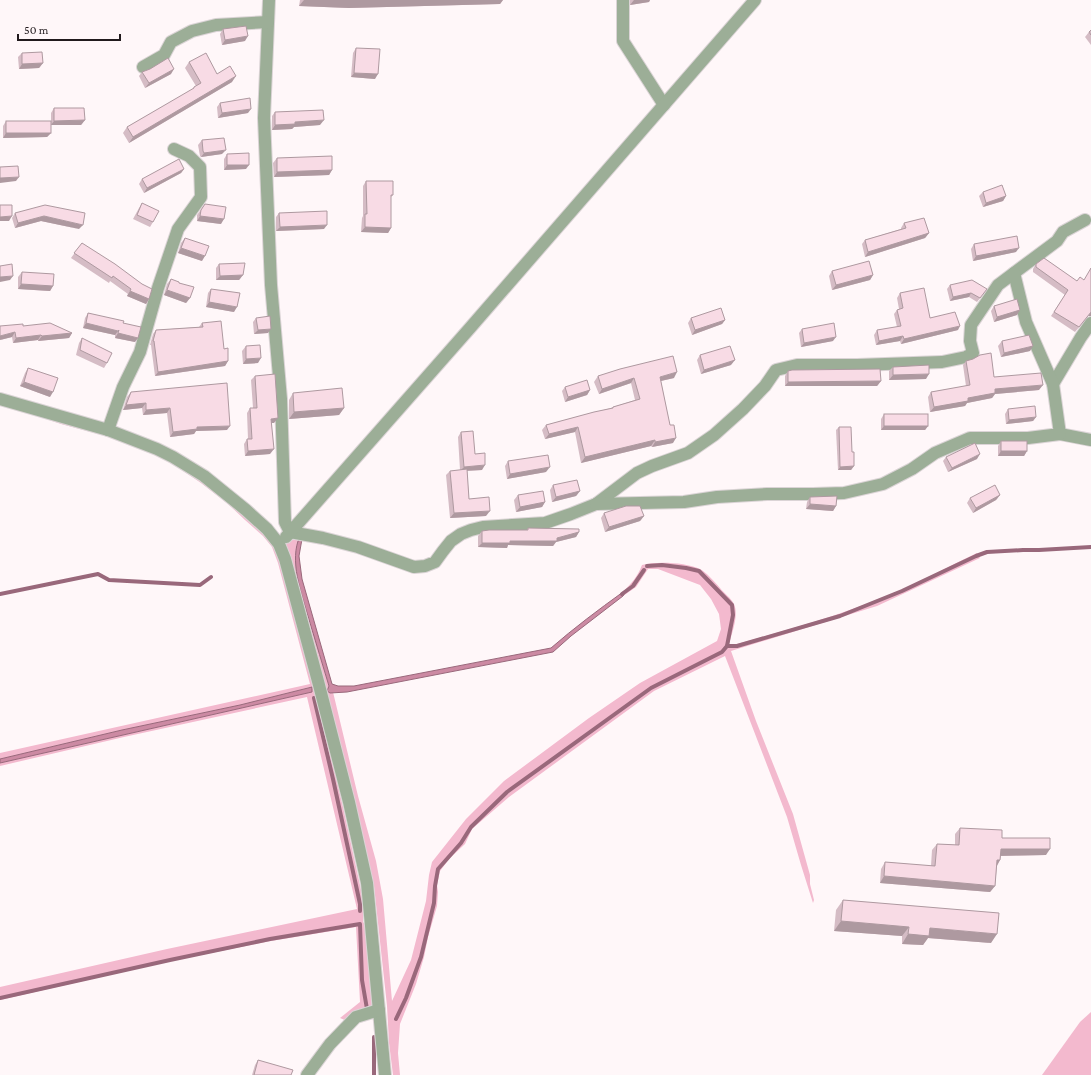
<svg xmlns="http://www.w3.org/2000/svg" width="1091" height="1075" viewBox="0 0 1091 1075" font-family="'Crimson Pro',serif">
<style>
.green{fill:#f3b9ce}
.water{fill:#cc8aa3;stroke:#99687b}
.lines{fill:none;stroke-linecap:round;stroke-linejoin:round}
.stream{stroke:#99687b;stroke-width:4}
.street-casing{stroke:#dbd4d6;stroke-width:14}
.street{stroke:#9cae97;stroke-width:12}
.wall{fill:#d5bcc5}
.shaded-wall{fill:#ae99a0}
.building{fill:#f8dbe5;stroke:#ae99a0}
</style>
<rect width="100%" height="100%" fill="#fff7f9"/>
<g class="green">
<polygon points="0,402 107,433 156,451 172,459 202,479 245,513 265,532 275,547 281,562 316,693 343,807 363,899 365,910 363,912 363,922 366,925 372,1006 347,1021 340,1018 360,1002 356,927 271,941 170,961 0,1000 0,987 167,949 357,909 307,697 124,737 0,766 0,763 312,692 311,687 240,705 122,730 0,759 0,753 310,684 278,563 272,547 263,536 245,520 227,503 201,483 154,451 110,437 61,424 0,403"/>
<path d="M296,539h6l-4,2c-8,25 5,57 12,82 6,21 13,42 19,63l-2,5 3,2 3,-1 25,104 18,65 7,38 9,102 19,-41 15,-59 3,-26 3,-13 34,-43 38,-38 85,-63 51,-35 77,-42 4,-12 -2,-15 -8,-15 -11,-14 -42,-16h-10l-12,18 -13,9 3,-5 -3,1c9,-10 14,-14 19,-27 14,-4 43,-3 58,4 6,3 15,13 20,19 4,5 11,10 14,16 5,11 -2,29 -5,40h8c55,-15 110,-31 163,-53 26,-12 51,-26 77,-38l3,5 -103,48 -146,45 25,70 37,93 17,61v9l4,16 -1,3 -12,-38 -14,-48 -62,-161 -71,35 -145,106 -37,32 -7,15 -15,14 -10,13 -3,14 1,7 -1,14 -9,31 -4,20 -8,27 -16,40 -2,29 2,22h-7l-4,-32 -2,-37 -13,-120 -11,-48 -23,-87 -56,-202 1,-7z"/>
<polygon points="1091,1012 1091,1075 1042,1075 1080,1022"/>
</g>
<g class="water">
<path d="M302,539l-3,17 3,23 30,105 6,2h16l197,-38c23,-20 47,-38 72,-56l3,-1 -3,5 -52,40 -18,16 -206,40 -17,1 -3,-2 2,-5c-6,-21 -13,-42 -19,-63 -7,-25 -20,-57 -12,-82z"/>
<polygon points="312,687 312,692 0,763 0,759 122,730 240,705"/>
</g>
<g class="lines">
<g class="stream">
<polyline points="647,566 662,565 686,568 699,571 732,605 733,615 727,646"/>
<polyline points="0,594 98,574 109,580 200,585 211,577"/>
<polyline points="622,594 633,586 644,570"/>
<polyline points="314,698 333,779 360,904 360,911"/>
<polyline points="0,998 170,960 270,939 360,924 362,980 367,1009"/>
<polyline points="396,1019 406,998 421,957 434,903 435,886 438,869 461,843 471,827 507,792 651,688 722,652 727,646 737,646 840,616 902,591 976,556 987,552 1023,550 1039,550 1091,547"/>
<polyline points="374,1037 374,1075"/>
</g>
<defs>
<g id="street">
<polyline points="269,0 264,118 271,285 281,399 285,522 290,532 323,538 358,547 414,567 425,566 435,562 443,551 451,541 461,534 471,530 483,527 545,523 571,514 596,504 637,473 652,466 688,453 714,435 743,409 765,386 776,370 797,365 857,365 942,362 966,357 973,353 970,341 971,325 998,285 1057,241 1063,232 1085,220"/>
<polyline points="623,0 623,41 664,105"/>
<polyline points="143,67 164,55 171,42 192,31 216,25 268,22"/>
<polyline points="1053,384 1081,337 1091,323"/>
<polyline points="0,399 108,430 157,449 173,457 204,476 246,510 267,529 279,544 285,559 319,685 349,802 367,883 385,1075"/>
<polyline points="108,430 123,387 140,352 158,288 178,229 201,197 200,167 189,156 174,149"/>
<polyline points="1060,434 1091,440"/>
<polyline points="596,504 684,502 717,497 767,494 813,494 844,493 883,484 912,469 935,453 970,438 1028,438 1060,434 1053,384 1026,322 1014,273"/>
<polyline points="286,537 470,328 755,0"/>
<polyline points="307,1075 330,1044 356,1017 379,1010"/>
</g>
</defs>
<use href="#street" class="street-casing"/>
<use href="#street" class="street"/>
</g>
<g class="wall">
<polygon points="300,0 503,0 500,4 349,8 299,6"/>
<polygon points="630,0 650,0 649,2 630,5"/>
<polygon points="223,29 245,41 222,45 220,34"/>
<polygon points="1091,30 1091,45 1085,37 1089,32"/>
<polygon points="356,48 375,79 351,77 353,53"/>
<polygon points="22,53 43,63 39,68 19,69 18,57"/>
<polygon points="189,62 217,74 232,82 129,143 123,133 127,127 192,90 194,87 196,86 185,68"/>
<polygon points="150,69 171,74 145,88 139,76 142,72"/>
<polygon points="220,103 248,113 218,118 217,107"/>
<polygon points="54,108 85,120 81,125 51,125 51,133 47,137 3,138 3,126 6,121 51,121 51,113"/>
<polygon points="275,112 320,125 294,127 292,129 272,130 272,116"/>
<polygon points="202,140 222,154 201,157 200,156 198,145"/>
<polygon points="227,154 246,169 224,170 224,159"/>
<polygon points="277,158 332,170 329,175 274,177 273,163"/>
<polygon points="184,169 181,173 144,193 139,184 142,179"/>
<polygon points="366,181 393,195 391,197 391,228 388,233 361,232 362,218 363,216 363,186"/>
<polygon points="983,192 1006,196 1003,201 983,207 979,196"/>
<polygon points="142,203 153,222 150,227 133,219 139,208"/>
<polygon points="205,204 221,224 197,221 197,215"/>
<polygon points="15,213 79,229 41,221 15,228 12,218"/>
<polygon points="279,213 324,229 276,231 276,217"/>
<polygon points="904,223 929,233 925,238 865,257 862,244 865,240 901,229 901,228"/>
<polygon points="185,238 202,261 178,253 181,243"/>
<polygon points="82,243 149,299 146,304 127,296 128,294 110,281 109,283 71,258"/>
<polygon points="974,244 1016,252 973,261 971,249"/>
<polygon points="1044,258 1088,316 1075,332 1051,316 1065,295 1033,272 1033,269 1036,264"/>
<polygon points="219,264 243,275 239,280 216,280 216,268"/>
<polygon points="832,271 873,275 870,280 832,290 829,276"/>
<polygon points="22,272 53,286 50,291 18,289 18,277"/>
<polygon points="171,279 179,283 190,298 186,303 164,295 167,284"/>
<polygon points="950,285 987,289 977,302 969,297 950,301 947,289"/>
<polygon points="211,289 234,312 206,307 208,293"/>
<polygon points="900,293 930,318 958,330 901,344 900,341 876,345 874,335 877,330 897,327 894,314 897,310 899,309 897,298"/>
<polygon points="994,306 1017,315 994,322 991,311"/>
<polygon points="88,313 123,323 135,342 115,338 115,335 83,328 85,318"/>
<polygon points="256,318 268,333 254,334 253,322"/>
<polygon points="691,318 725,320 722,324 692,335 688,323"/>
<polygon points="202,323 224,349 228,361 225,366 155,376 151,345 150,345 153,334 156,330 199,327"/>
<polygon points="23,326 72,333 69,338 38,341 38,340 13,343 12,337 0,340"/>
<polygon points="802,329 833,341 801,347 799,333"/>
<polygon points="82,338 107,363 104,368 76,355 79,343"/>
<polygon points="1002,341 1030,351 1001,357 998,346"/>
<polygon points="246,346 258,363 243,364 242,351"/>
<polygon points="700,355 731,365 701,374 697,360"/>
<polygon points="966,361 994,377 1039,390 995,394 992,398 967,403 965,406 930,412 928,397 931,392 966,386 963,365"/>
<polygon points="893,367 926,379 889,380 889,371"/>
<polygon points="28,368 50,397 20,386 25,373"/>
<polygon points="788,371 881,381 877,386 785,386 785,376"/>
<polygon points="255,376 274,423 272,423 270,454 245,456 244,444 247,439 248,439 247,413 250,408 253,408 251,380"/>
<polygon points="598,376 674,378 661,381 673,443 652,447 651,446 581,463 575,432 545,439 542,430 546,425 611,408 613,407 635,400 631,383 599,394 594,382"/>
<polygon points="565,387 590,390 587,395 565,402 562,391"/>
<polygon points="131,392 227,430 196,431 194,434 170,437 167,413 143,415 142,408 123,410 127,397"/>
<polygon points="293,393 344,408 339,415 289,419 289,400"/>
<polygon points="1008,409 1036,417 1033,421 1006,424 1005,414"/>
<polygon points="884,414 928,426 925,430 881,430 881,419"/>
<polygon points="839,427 852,452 854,466 851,470 838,470 836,430"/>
<polygon points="461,432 475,454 482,470 467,471 469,499 486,516 450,518 446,475 450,471 460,470 458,437"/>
<polygon points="1001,441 1027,451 1024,456 998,456 998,446"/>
<polygon points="946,457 977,459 948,472 943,461"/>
<polygon points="508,461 546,472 507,479 505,466"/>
<polygon points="553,485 580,491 576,496 552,502 550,490"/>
<polygon points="518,495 545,502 542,507 516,512 514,500"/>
<polygon points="1000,495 996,500 973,513 967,503 970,498"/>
<polygon points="810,497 836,506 833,511 806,509 807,502"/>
<polygon points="604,513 644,516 640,521 605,532 601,518"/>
<polygon points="528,528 579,532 576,537 556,542 553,546 508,545 507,548 478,547 478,536 482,531 527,530"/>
<polygon points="960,828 1002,838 1046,855 1001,856 1000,860 997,866 995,886 990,892 880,883 881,869 885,862 931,866 932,850 937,844 955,845 955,834"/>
<polygon points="843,900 991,943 928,938 923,945 902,944 902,936 834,931 836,910"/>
<polygon points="258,1060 291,1075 252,1075 255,1065"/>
</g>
<g class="shaded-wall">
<polygon points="304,0 503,0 500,4 349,8 299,6"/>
<polygon points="634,0 650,0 649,2 630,5"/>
<polygon points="248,36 245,41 222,45 225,40"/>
<polygon points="43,63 39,68 19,69 22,64"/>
<polygon points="174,69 171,74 145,88 149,83"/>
<polygon points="354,73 378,74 375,79 351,77"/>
<polygon points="236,76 232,82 129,143 133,137"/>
<polygon points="251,109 248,113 218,118 222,113"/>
<polygon points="85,120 81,125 51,125 54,121"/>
<polygon points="324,120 320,125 294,127 292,129 272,130 275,125 295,122"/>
<polygon points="6,133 51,133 47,137 3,138"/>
<polygon points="226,150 222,154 201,157 204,153"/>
<polygon points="227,165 249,165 246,169 224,170"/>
<polygon points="184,169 181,173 144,193 147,188"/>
<polygon points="332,170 329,175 274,177 277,172"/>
<polygon points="19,177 16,181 0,183 0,178"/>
<polygon points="1006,196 1003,201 983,207 986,203"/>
<polygon points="12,216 9,221 0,221 0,217"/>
<polygon points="44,216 83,225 79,229 41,221 15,228 18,223"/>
<polygon points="200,216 224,219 221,224 197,221"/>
<polygon points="327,225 324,229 276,231 280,227"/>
<polygon points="365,227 391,228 388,233 361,232"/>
<polygon points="929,233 925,238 865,257 868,252"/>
<polygon points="181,248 205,256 202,261 178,253"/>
<polygon points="1019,248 1016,252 973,261 976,256"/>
<polygon points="243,275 239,280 216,280 220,276"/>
<polygon points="873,275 870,280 832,290 836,285"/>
<polygon points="13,276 10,280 0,282 0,277"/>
<polygon points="21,284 53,286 50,291 18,289"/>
<polygon points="167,290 190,298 186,303 164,295"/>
<polygon points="130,291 149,299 146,304 127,296"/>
<polygon points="971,293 969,297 950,301 953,297"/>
<polygon points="209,302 237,307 234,312 206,307"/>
<polygon points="1020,310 1017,315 994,322 997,317"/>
<polygon points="1091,312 1091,316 1088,316 1075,332"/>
<polygon points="725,320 722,324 692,335 695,330"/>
<polygon points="86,323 118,331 115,335 83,328"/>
<polygon points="960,326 958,330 901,344 904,339"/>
<polygon points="271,329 268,333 254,334 258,330"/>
<polygon points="15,332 12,337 0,340 0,336"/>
<polygon points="72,333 69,338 38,341 42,336"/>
<polygon points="118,333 138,338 135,342 115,338"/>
<polygon points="41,335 38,340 13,343 16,338"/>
<polygon points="903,336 900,341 876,345 879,341"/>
<polygon points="836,337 833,341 801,347 804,343"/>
<polygon points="1033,346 1030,351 1001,357 1004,353"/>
<polygon points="261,358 258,363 243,364 246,359"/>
<polygon points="735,360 731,365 701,374 704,370"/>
<polygon points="228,361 225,366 155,376 158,372"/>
<polygon points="677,372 674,378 656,382 660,377"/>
<polygon points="929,374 926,379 889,380 893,375"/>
<polygon points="634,378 631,383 599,394 602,389"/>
<polygon points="881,381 877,386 785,386 788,382"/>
<polygon points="24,382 53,392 50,397 20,386"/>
<polygon points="1043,385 1039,390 995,394 992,398 967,403 965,406 930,412 934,407 968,398 995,389"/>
<polygon points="590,390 587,395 565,402 568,397"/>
<polygon points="146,403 142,408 123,410 126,405"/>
<polygon points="170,408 167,413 143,415 146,410"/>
<polygon points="344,408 339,415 289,419 294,412"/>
<polygon points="1036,417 1033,421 1006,424 1009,420"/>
<polygon points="278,418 274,423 268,423 271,419"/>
<polygon points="230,426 227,430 196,431 194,434 170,437 173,432 197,427"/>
<polygon points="884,426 928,426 925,430 881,430"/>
<polygon points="578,427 575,432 545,439 549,434"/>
<polygon points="676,438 673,443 652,447 655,442"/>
<polygon points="655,440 651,446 581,463 585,457"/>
<polygon points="274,449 270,454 245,456 248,451"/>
<polygon points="1001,451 1027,451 1024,456 998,456"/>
<polygon points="980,454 977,459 948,472 952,468"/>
<polygon points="485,465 482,470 460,471 464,467"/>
<polygon points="854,466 851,470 838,470 840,467"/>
<polygon points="550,467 546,472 507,479 510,474"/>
<polygon points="580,491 576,496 552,502 556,497"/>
<polygon points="1000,495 996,500 973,513 976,508"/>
<polygon points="545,502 542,507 516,512 520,507"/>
<polygon points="810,504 836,506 833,511 806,509"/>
<polygon points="490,511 486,516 450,518 454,513"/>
<polygon points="644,516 640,521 605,532 609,527"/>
<polygon points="579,532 576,537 556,542 553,546 508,545 507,548 478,547 482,543 557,538"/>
<polygon points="1001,849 1050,849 1046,855 996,856"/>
<polygon points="997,860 1000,860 996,867"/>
<polygon points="884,876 995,886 990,892 880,883"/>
<polygon points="841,921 909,927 902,936 834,931"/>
<polygon points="930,928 997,934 991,943 928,938 923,945 902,944 908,934"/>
</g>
<g class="building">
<polygon points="246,26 248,36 225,40 223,29"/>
<polygon points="1091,30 1091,35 1089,32"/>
<polygon points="356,48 380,49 378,74 354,73"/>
<polygon points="42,52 43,63 22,64 22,53"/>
<polygon points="206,53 217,74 230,66 236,76 133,137 127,127 194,88 194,87 201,83 189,62"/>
<polygon points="168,58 174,69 149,83 142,72 150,69"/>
<polygon points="250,98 251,109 222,113 220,103"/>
<polygon points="54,108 84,108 85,120 54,121"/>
<polygon points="323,110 324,120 295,122 295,124 275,125 275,112"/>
<rect x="6" y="121" width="45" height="12"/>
<polygon points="224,138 226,150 204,153 203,151 202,140"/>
<polygon points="249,153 249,165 227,165 227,154"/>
<polygon points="332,156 332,170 277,172 277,158"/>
<polygon points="179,159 184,169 147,188 142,179"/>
<polygon points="18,166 19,177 0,178 0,167"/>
<polygon points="366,181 393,181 393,195 391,195 391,228 365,227 365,214 367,214"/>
<polygon points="1002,185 1006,196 986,203 983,192"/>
<polygon points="142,203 159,211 153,222 137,215"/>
<polygon points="205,204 226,207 224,219 200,216 201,210"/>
<polygon points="0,205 12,205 12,216 0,217"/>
<polygon points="45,205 85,213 83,225 44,216 18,223 15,213"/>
<polygon points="327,211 327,225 280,227 279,213"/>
<polygon points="924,218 929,233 868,252 865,240 906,228 904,223"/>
<polygon points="1017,236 1019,248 976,256 974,244"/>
<polygon points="185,238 209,246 205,256 181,248"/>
<polygon points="82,243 115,264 142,284 152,289 149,299 130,291 131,289 113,276 112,278 74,253"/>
<polygon points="1044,258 1077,281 1080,277 1084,280 1091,268 1091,312 1079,327 1054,312 1068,290 1036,267 1036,264"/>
<polygon points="869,261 873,275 836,285 832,271"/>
<polygon points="245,263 243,275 220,276 219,264"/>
<polygon points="12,264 13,276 0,277 0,266"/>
<polygon points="22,272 54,274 53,286 21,284"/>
<polygon points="171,279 179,282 179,283 194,287 190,298 167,290"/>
<polygon points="972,280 987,289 980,298 971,293 953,297 950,285"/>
<polygon points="924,288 930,318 955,312 960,326 904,339 903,336 879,341 877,330 901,326 897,310 903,308 900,293"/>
<polygon points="211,289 240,293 237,307 209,302"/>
<polygon points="1017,299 1020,310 997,317 994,306"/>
<polygon points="721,308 725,320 695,330 691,318"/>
<polygon points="88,313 124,321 123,323 141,327 138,338 118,333 119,330 118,331 86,323"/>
<polygon points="270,316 271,329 258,330 256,318"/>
<polygon points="221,321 224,349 228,348 228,361 158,372 154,341 153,341 156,330 203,327 202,323"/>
<polygon points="50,323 72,333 42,336 41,335 16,338 15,332 0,336 0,326 23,324 23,326"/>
<polygon points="834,323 836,337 804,343 802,329"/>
<polygon points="1029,335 1033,346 1004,353 1002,341"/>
<polygon points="82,338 112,353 107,363 80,350"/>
<polygon points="260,345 261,358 246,359 246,346"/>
<polygon points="730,346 735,360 704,370 700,355"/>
<polygon points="991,353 994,377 1041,373 1043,385 995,389 995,393 968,398 968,401 934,407 931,392 970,385 966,361 973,359 980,355"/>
<polygon points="673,356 677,372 660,377 670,425 674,425 676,438 655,442 655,440 585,457 578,427 549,434 546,425 594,412 613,408 613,407 640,399 634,378 602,389 598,376 620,369"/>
<polygon points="929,365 929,374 893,375 893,367"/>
<polygon points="28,368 58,378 53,392 24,382"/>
<polygon points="880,369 881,381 788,382 788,371 792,370"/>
<polygon points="275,374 278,418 271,419 274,449 248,451 247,439 252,439 250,408 257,408 255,376"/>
<polygon points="587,380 590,390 568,397 565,387"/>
<polygon points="227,383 230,426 197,427 197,429 173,432 170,408 146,410 146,403 126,405 131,392"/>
<polygon points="342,388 344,408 294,412 293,393"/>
<polygon points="1035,406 1036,417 1009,420 1008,409"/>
<rect x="884" y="414" width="44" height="12"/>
<polygon points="839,427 851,427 852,452 854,452 854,466 840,467"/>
<polygon points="473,431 475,454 485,453 485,465 464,467 461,432"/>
<rect x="1001" y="441" width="26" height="10"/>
<polygon points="975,443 980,454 952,468 946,457"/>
<polygon points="548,455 550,467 510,474 508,461"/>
<polygon points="467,469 469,499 489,497 490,511 454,513 450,471"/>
<polygon points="577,480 580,491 556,497 553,485"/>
<polygon points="995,485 1000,495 976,508 970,498"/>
<polygon points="543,491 545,502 520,507 518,495"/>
<polygon points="837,496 836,506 810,504 810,497"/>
<polygon points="626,506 640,506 644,516 609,527 604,513"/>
<polygon points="528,528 579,529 579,532 557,538 557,541 510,541 510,543 482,543 482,531 489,530 528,530"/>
<polygon points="960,828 1002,830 1002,838 1050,838 1050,849 1001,849 1000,860 997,860 995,886 884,876 885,862 935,866 937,844 959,845"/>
<polygon points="843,900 999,913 997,934 930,928 929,936 908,934 909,927 841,921"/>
<polygon points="258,1060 293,1070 291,1075 254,1075"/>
</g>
<path d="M18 34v6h102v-6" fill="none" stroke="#211a1d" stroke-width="2"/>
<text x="24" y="34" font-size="12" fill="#211a1d" stroke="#fff7f9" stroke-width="3" paint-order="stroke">50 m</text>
</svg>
